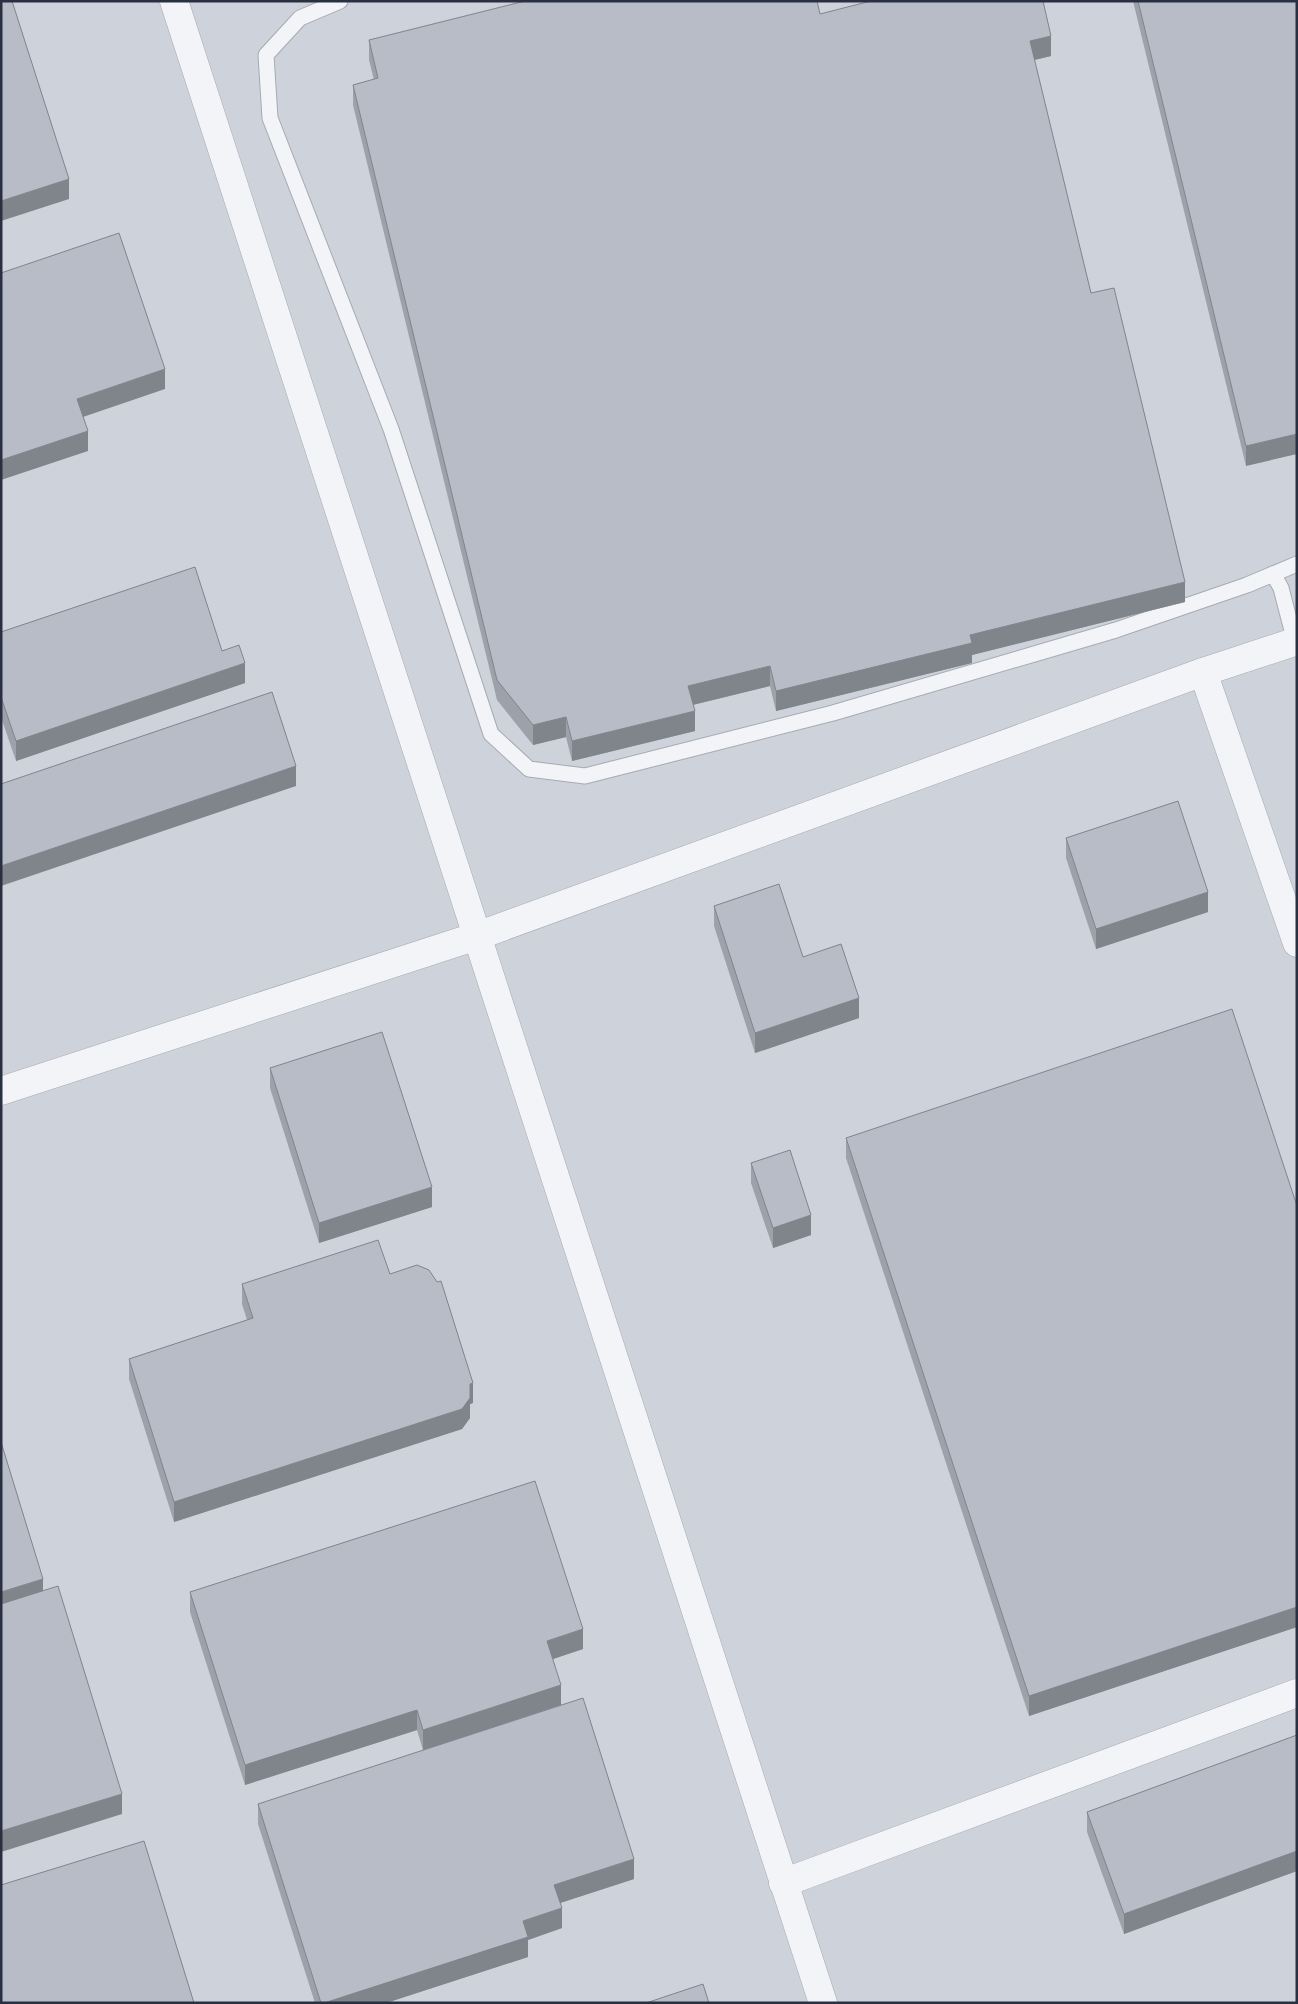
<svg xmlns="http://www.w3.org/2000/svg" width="1298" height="2004" viewBox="0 0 1298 2004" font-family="'Space Grotesk',sans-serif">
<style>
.built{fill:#ced2db}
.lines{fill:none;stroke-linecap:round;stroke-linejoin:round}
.lane-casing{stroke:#a5aab3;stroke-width:17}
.street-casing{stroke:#a5aab3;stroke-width:29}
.lane{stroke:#f3f4f7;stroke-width:15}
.street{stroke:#f3f4f7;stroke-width:28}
.wall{fill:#9da2aa}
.shaded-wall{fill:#80848b}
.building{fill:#b7bcc6;stroke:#80848b}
</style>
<rect width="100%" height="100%" fill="#e0e3e9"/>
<rect class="built" x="1" y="1" width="1296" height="2002"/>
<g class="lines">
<defs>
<g id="lane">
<polyline points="340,1 300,18 266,55 270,118 391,429 491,734 529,769 585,776 833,713 1116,630 1247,585 1297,564"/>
<polyline points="1273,574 1281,588 1295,642"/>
</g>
<g id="street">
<polyline points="174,1 823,2003"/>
<polyline points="1203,672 1297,943"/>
<polyline points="1,1091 477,936 1203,672 1297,641"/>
<polyline points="783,1883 1297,1693"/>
</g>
</defs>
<use href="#lane" class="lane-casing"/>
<use href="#street" class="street-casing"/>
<use href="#lane" class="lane"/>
<use href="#street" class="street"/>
</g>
<g class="wall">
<polygon points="1133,1 1297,1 1246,466"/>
<polygon points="820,14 1051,56 1034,60 1091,293 1185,602 972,655 972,663 776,711 770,686 693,705 695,731 572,761 566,737 533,745 497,700 353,105 353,85 374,80 369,60 369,40"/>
<polygon points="1,632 222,651 245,683 16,761 1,717"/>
<polygon points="1066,838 1208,912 1096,949 1066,858"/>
<polygon points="714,906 803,957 859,1018 755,1053 714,926"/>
<polygon points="270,1068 432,1207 319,1243 270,1088"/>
<polygon points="846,1138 1297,1206 1297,1627 1029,1716 846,1158"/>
<polygon points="751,1163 811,1235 773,1248 751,1183"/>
<polygon points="390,1274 473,1403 470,1404 470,1418 462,1429 174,1522 129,1379 129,1359 247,1320 242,1304 242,1284"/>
<polygon points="190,1592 583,1649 553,1659 561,1705 423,1750 417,1730 245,1785 190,1612"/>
<polygon points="1297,1735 1297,1871 1124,1934 1087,1832 1087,1812"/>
<polygon points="258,1804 634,1879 560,1903 562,1928 528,1940 528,1957 386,2003 315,2003 258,1824"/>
</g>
<g class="shaded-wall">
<polygon points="1051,36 1051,56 1030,61 1030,41"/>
<polygon points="69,179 69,199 1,221 1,201"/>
<polygon points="165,369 165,389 77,419 77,399"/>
<polygon points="88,431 88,451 1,480 1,460"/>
<polygon points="1297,434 1297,454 1246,466 1246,446"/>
<polygon points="1185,582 1185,602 972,655 972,663 776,711 776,691 970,635"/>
<polygon points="245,663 245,683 16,761 16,741"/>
<polygon points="770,666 770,686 688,706 688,686"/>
<polygon points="695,711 695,731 572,761 572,741"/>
<polygon points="566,717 566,737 533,745 533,725"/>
<polygon points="296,766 296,786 1,886 1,866"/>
<polygon points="1208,892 1208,912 1096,949 1096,929"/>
<polygon points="859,998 859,1018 755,1053 755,1033"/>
<polygon points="432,1187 432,1207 319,1243 319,1223"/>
<polygon points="811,1215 811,1235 773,1248 773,1228"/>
<polygon points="473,1383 473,1403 470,1404 470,1418 462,1429 174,1522 174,1502"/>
<polygon points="43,1579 43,1599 1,1612 1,1592"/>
<polygon points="1297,1607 1297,1627 1029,1716 1029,1696"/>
<polygon points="583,1629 583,1649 547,1661 547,1641"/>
<polygon points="561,1685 561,1705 423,1750 423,1730"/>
<polygon points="417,1710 417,1730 245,1785 245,1765"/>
<polygon points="122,1794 122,1814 1,1852 1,1831"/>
<polygon points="1297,1851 1297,1871 1124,1934 1124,1914"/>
<polygon points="634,1859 634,1879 554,1905 554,1885"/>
<polygon points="562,1908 562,1928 528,1940 528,1957 386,2003 324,2003 523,1921"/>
</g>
<g class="building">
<polygon points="1,1 12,1 69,179 1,201"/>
<polygon points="525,1 817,1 820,14 871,1 1043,1 1051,36 1030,41 1091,293 1114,288 1185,582 970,635 972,643 776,691 770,666 688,686 695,711 572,741 566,717 533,725 497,680 353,85 378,78 369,40"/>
<polygon points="1138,1 1297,1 1297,434 1246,446"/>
<polygon points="119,233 165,369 77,399 88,431 1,460 1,273"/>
<polygon points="195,567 222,651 239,645 245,663 16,741 1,697 1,632"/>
<polygon points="272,692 296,766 1,866 1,784"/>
<polygon points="1178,801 1208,892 1096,929 1066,838"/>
<polygon points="779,884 803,957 841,944 859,998 755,1033 714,906"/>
<polygon points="1232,1009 1297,1206 1297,1607 1029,1696 846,1138"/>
<polygon points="382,1032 432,1187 319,1223 270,1068"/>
<polygon points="790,1150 811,1215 773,1228 751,1163"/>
<polygon points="378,1240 390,1274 417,1265 429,1270 437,1282 441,1281 473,1383 470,1384 470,1398 462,1409 174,1502 129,1359 253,1318 242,1284"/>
<polygon points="1,1442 43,1579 1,1592"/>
<polygon points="535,1481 583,1629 547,1641 561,1685 423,1730 417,1710 245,1765 190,1592"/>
<polygon points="58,1586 122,1794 1,1831 1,1604"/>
<polygon points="583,1698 634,1859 554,1885 562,1908 523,1921 528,1937 324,2003 321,2003 258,1804"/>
<polygon points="1297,1735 1297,1851 1124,1914 1087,1812"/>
<polygon points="144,1841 194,2003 1,2003 1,1885"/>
<polygon points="703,1984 709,2003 646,2003"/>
</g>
<rect width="1298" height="2004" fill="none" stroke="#283041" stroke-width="5"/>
</svg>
